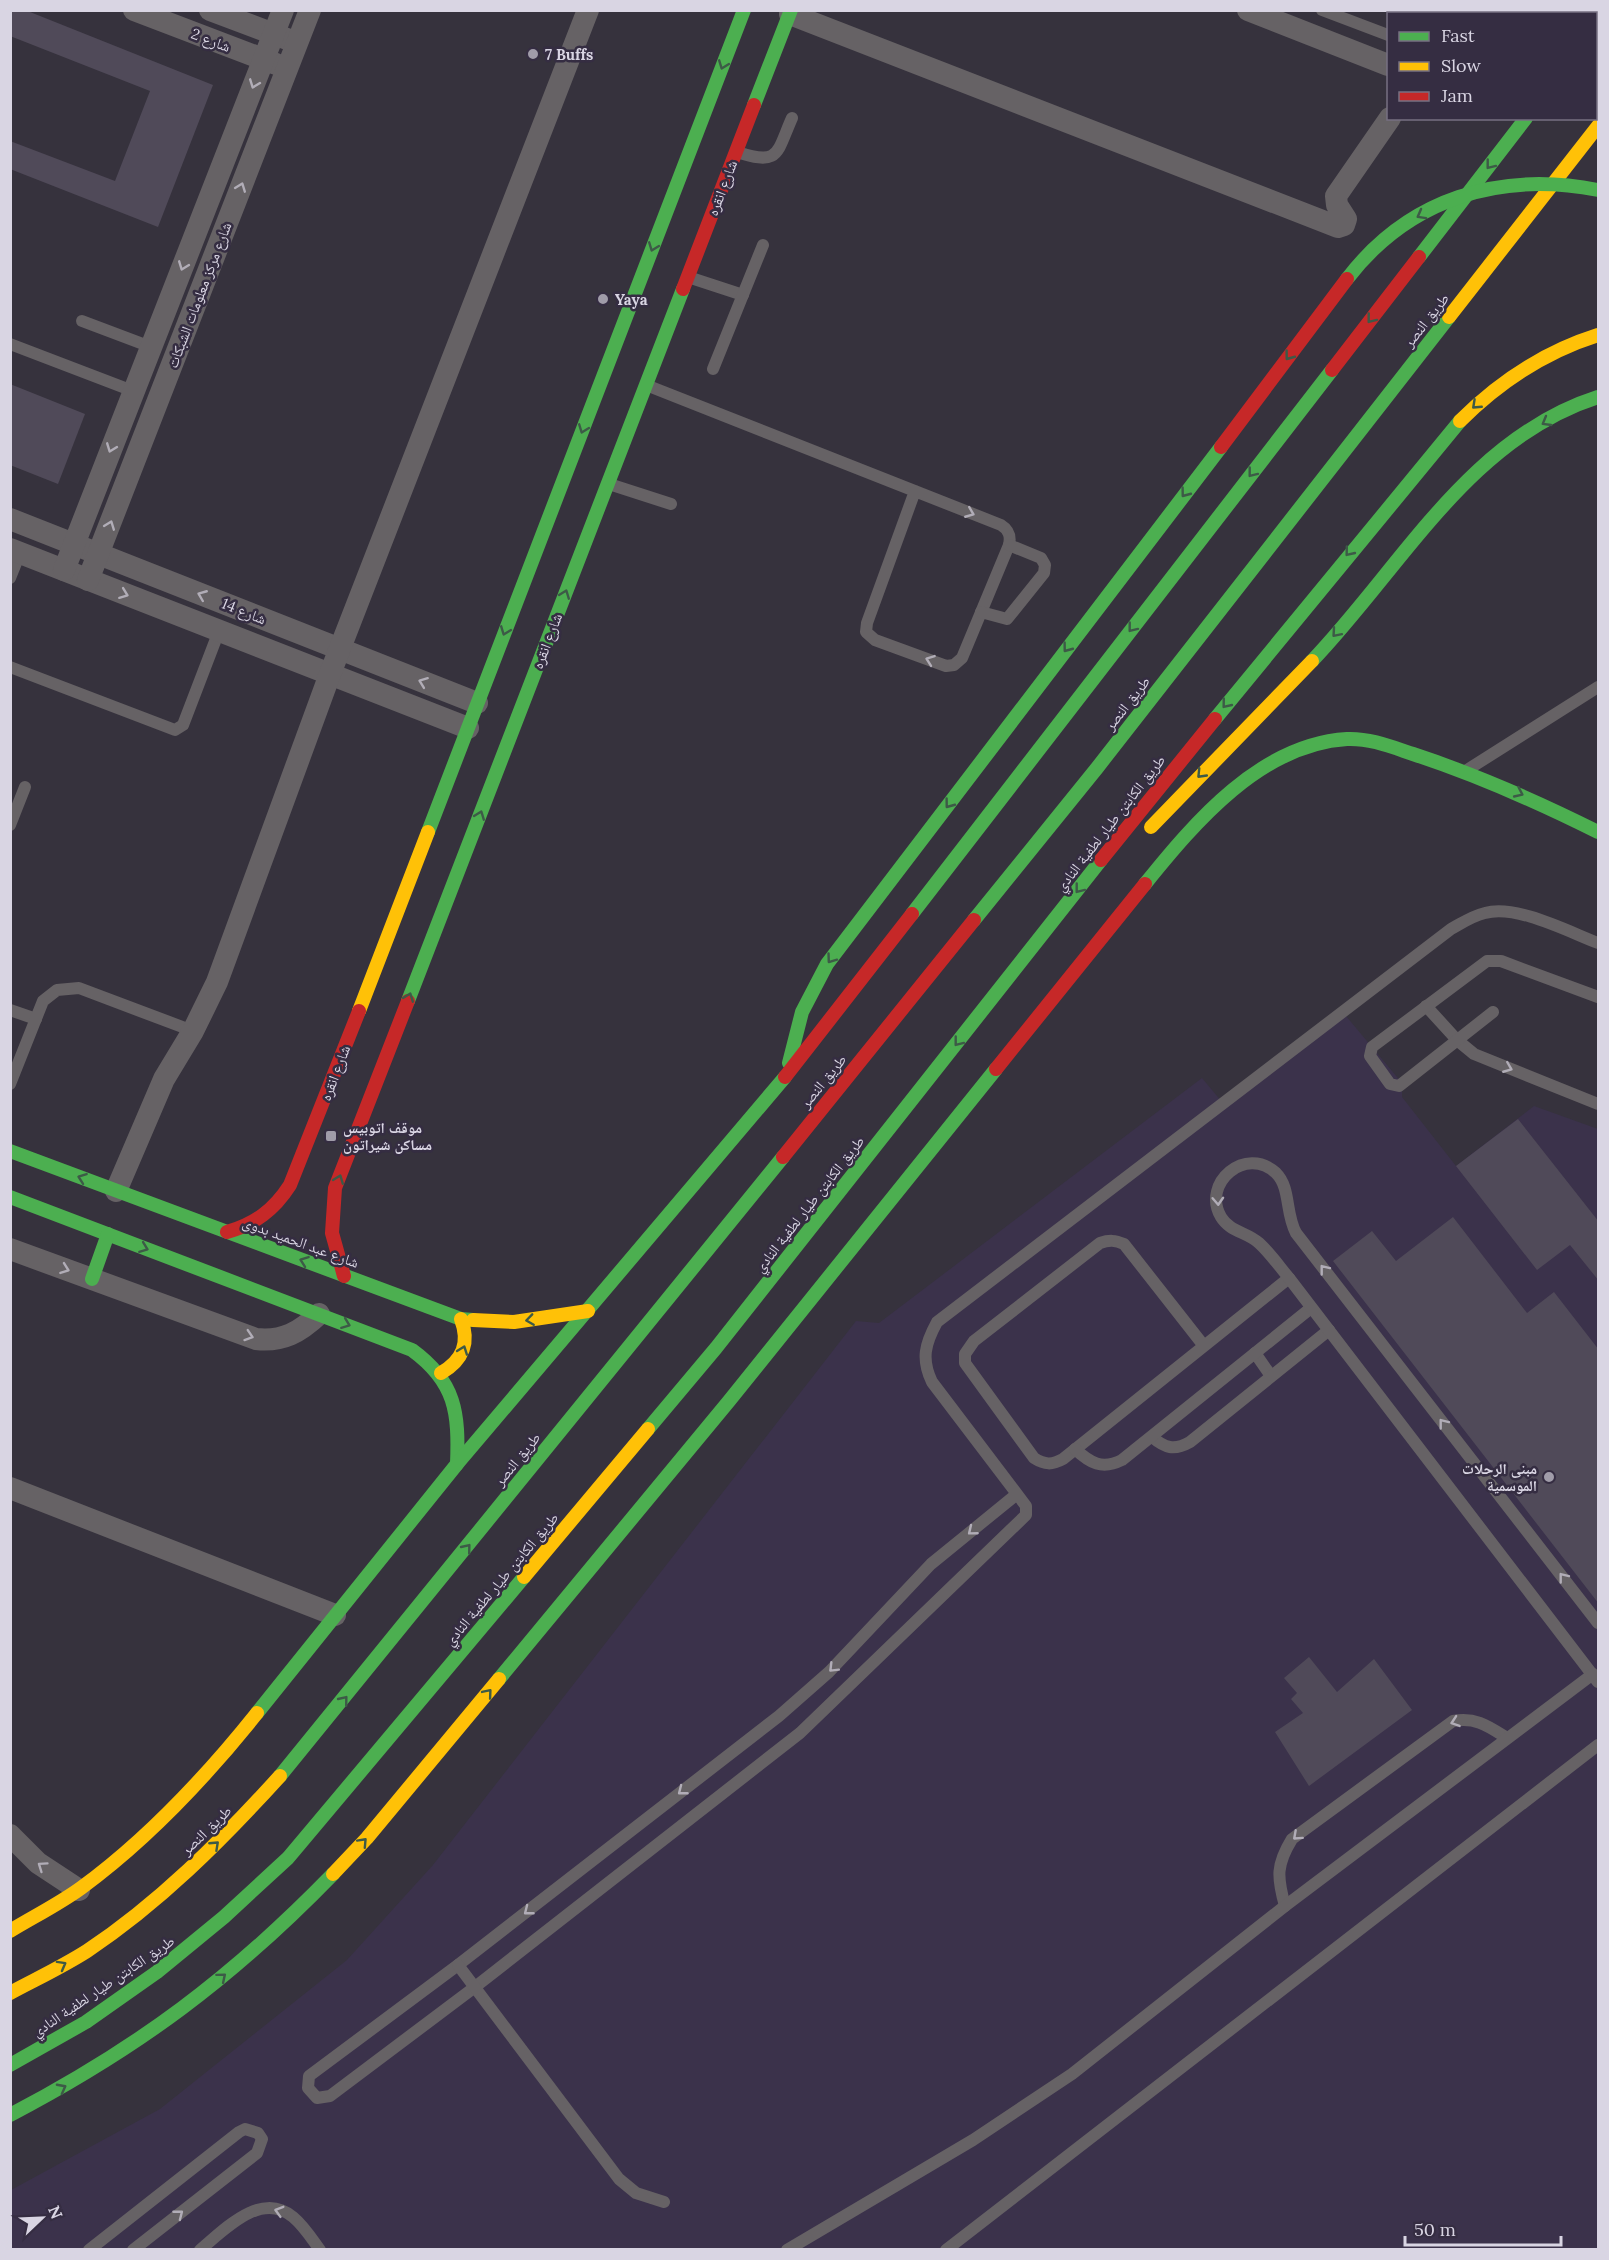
<svg xmlns="http://www.w3.org/2000/svg" width="1609" height="2260" viewBox="0 0 1609 2260" font-family="Lora,'Noto Naskh Arabic',serif">
<style>
.built{fill:#3b324b}
.building{fill:#504a59}
.lines{fill:none;stroke-linecap:round;stroke-linejoin:round}
.lane{stroke:#666265;stroke-width:12}
.street{stroke:#666265;stroke-width:22}
.fast{stroke:#4caf50;stroke-width:14}
.slow{stroke:#ffc107;stroke-width:14}
.jam{stroke:#c62828;stroke-width:14}
.fast-bridge{stroke:#4caf50;stroke-width:14}
.jam-bridge{stroke:#c62828;stroke-width:14}
.oneway{stroke:#3d5a47}
.oneway2{stroke:#b1adb7}
.poi-dot{fill:#a09ca9;stroke:#352d42;stroke-width:2}
.labels{text-anchor:middle;dominant-baseline:central;stroke-width:5;stroke-linejoin:round;paint-order:stroke}
.street-label{font-size:15px;fill:#d9d5e3;stroke:#352d42}
.poi-label{font-size:15px;font-weight:bold;fill:#d9d5e3;stroke:#352d42;text-anchor:start}
</style>
<rect width="100%" height="100%" fill="#36323d"/>
<polygon class="built" points="1346,1016 1402,1083 1402,1097 1456,1166 1534,1106 1598,1129 1598,2249 11,2250 11,2190 160,2109 347,1960 433,1865 856,1321 879,1323 1202,1078 1222,1102"/>
<g class="building">
<polygon points="10,10 25,10 213,85 158,227 10,169 10,141 115,181 150,91 10,36"/>
<polygon points="10,384 85,414 58,484 10,465"/>
<polygon points="1518,1119 1599,1222 1599,1281 1570,1245 1537,1270 1456,1166"/>
<polygon points="1453,1217 1527,1313 1554,1292 1599,1350 1599,1604 1333,1261 1372,1231 1396,1261"/>
<polygon points="1309,1657 1337,1692 1374,1659 1412,1710 1309,1786 1275,1732 1303,1713 1291,1699 1297,1693 1284,1678"/>
</g>
<g class="lines">
<g class="lane">
<polyline points="1322,10 1388,35"/>
<path d="M737,152c43,14 39,2 55,-34"/>
<polyline points="688,277 743,295"/>
<polyline points="82,321 151,347"/>
<polyline points="10,344 133,391"/>
<polyline points="713,369 763,245"/>
<path d="M646,385l355,140c8,5 10,11 8,20l-47,113 -8,7 -8,1 -71,-26 -9,-8 1,-9 48,-132"/>
<polyline points="609,484 671,504"/>
<polyline points="10,578 20,553"/>
<polyline points="981,612 1007,619 1044,573 1045,565 1041,558 1009,545"/>
<polyline points="10,667 175,730 183,725 219,631"/>
<polyline points="1467,770 1598,687"/>
<polyline points="10,825 25,787"/>
<polyline points="1426,1006 1457,1040 1474,1054 1598,1104"/>
<polyline points="10,1010 36,1019"/>
<polyline points="1493,1012 1399,1086 1390,1084 1370,1056 1372,1047 1487,961 1501,961 1598,997"/>
<polyline points="10,1084 43,1001 57,990 79,988 193,1031"/>
<path d="M1204,1346l-80,-102c-9,-4 -15,-4 -24,-1l-126,98 -9,13v9l69,95c11,7 18,7 29,1l226,-181"/>
<polyline points="1255,1353 1271,1376"/>
<path d="M1152,1437c13,11 22,14 38,5l139,-112"/>
<path d="M1075,1449c15,14 27,21 47,11l189,-152"/>
<path d="M1017,1494l-86,70 -102,108 -50,44 -321,249 -149,111 -1,12 9,10 13,-2 145,-109 325,-254 226,-218v-9l-9,-12 -85,-112c-11,-23 -7,-38 5,-60l514,-393c11,-6 21,-13 34,-16 31,-9 84,19 113,30"/>
<path d="M1598,1623l-302,-390c-11,-20 -5,-45 -20,-60 -30,-28 -75,10 -55,44 9,15 26,15 38,26 11,10 20,23 30,35l309,404"/>
<path d="M1285,1906c-8,-29 -9,-41 7,-67l161,-118c23,-4 35,5 54,17"/>
<polyline points="458,1965 619,2179 636,2193 664,2202"/>
<polyline points="89,2250 239,2132 245,2129 258,2133 262,2139 257,2153 133,2250"/>
<path d="M200,2250c24,-20 61,-60 93,-33 11,9 19,22 27,33"/>
<polyline points="787,2250 973,2140 1072,2074 1285,1906 1593,1674"/>
<polyline points="946,2250 1598,1745"/>
</g>
<g class="street">
<polyline points="134,10 276,64"/>
<polyline points="210,10 287,39"/>
<polyline points="1248,10 1388,65"/>
<polyline points="790,14 1338,227 1344,225 1346,219 1337,205 1336,196 1390,118"/>
<polyline points="10,519 477,703"/>
<polyline points="10,549 468,728"/>
<polyline points="64,570 283,10"/>
<polyline points="88,580 310,10"/>
<polyline points="116,1191 164,1079 193,1031 217,982 330,674 588,10"/>
<path d="M10,1249l246,90c27,3 44,-7 63,-25"/>
<polyline points="10,1488 335,1615"/>
<polyline points="10,1835 38,1863 79,1890"/>
</g>
<g class="fast">
<polyline points="754,105 791,10"/>
<polyline points="1419,257 1526,118"/>
<path d="M1312,661c89,-93 157,-223 286,-264"/>
<polyline points="1215,719 1460,421"/>
<polyline points="428,832 744,10"/>
<path d="M1145,884c50,-62 116,-140 202,-145 23,-1 45,8 66,15 64,21 125,48 185,78"/>
<polyline points="912,914 1332,370"/>
<polyline points="974,920 1097,768 1449,317"/>
<polyline points="408,1001 683,289"/>
<polyline points="789,1063 802,1012 827,964 1221,447"/>
<polyline points="10,1151 461,1319 473,1320"/>
<path d="M10,1197l402,153c44,32 47,63 45,114"/>
<polyline points="92,1279 108,1234"/>
<polyline points="648,1429 716,1348 1101,860"/>
<polyline points="499,1679 729,1401 996,1069"/>
<polyline points="257,1713 457,1464 785,1077"/>
<polyline points="280,1776 783,1157"/>
<polyline points="10,2065 86,2022 157,1972 224,1917 288,1858 524,1577"/>
<path d="M10,2115c128,-67 222,-137 323,-241"/>
</g>
<g class="slow">
<polyline points="1449,317 1598,126"/>
<path d="M1460,421c40,-40 84,-69 138,-86"/>
<polyline points="1151,827 1312,661"/>
<polyline points="359,1011 428,832"/>
<polyline points="473,1320 514,1322 588,1311"/>
<path d="M441,1373c22,-13 29,-30 20,-54"/>
<polyline points="524,1577 648,1429"/>
<polyline points="333,1874 367,1838 499,1679"/>
<path d="M10,1931c23,-14 49,-27 71,-43 67,-49 124,-110 176,-175"/>
<path d="M10,1993c26,-14 52,-26 77,-42 72,-48 134,-110 193,-175"/>
</g>
<g class="jam">
<polyline points="1596,29 1598,25"/>
<polyline points="683,289 754,105"/>
<polyline points="1332,370 1419,257"/>
<polyline points="1101,860 1215,719"/>
<polyline points="996,1069 1145,884"/>
<polyline points="785,1077 912,914"/>
<polyline points="783,1157 974,920"/>
<path d="M227,1232c28,-8 47,-22 63,-47l69,-174"/>
<polyline points="344,1276 332,1233 335,1188 408,1001"/>
</g>
<path class="fast-bridge" d="M1347,279c62,-81 153,-108 251,-89"/>
<polyline class="jam-bridge" points="1221,447 1347,279"/>
</g>
<defs><path id="oneway-chevron" d="M-2-3.5L2.5 0L-2 3.5" fill="none" stroke-width="1.6" stroke-linecap="round" stroke-linejoin="round" transform="scale(1.5)"/></defs>
<g class="oneway">
<use href="#oneway-chevron" transform="translate(723 65) rotate(111)"/>
<use href="#oneway-chevron" transform="translate(1490 165) rotate(128)"/>
<use href="#oneway-chevron" transform="translate(1421 215) rotate(151)"/>
<use href="#oneway-chevron" transform="translate(653 247) rotate(111)"/>
<use href="#oneway-chevron" transform="translate(1371 319) rotate(128)"/>
<use href="#oneway-chevron" transform="translate(1289 356) rotate(127)"/>
<use href="#oneway-chevron" transform="translate(1476 405) rotate(137)"/>
<use href="#oneway-chevron" transform="translate(1546 422) rotate(150)"/>
<use href="#oneway-chevron" transform="translate(583 429) rotate(111)"/>
<use href="#oneway-chevron" transform="translate(1252 473) rotate(128)"/>
<use href="#oneway-chevron" transform="translate(1185 493) rotate(127)"/>
<use href="#oneway-chevron" transform="translate(1349 552) rotate(129)"/>
<use href="#oneway-chevron" transform="translate(565 594) rotate(-69)"/>
<use href="#oneway-chevron" transform="translate(1132 628) rotate(128)"/>
<use href="#oneway-chevron" transform="translate(505 631) rotate(111)"/>
<use href="#oneway-chevron" transform="translate(1336 633) rotate(131)"/>
<use href="#oneway-chevron" transform="translate(1067 648) rotate(127)"/>
<use href="#oneway-chevron" transform="translate(1226 704) rotate(129)"/>
<use href="#oneway-chevron" transform="translate(1201 774) rotate(134)"/>
<use href="#oneway-chevron" transform="translate(1519 793) rotate(25)"/>
<use href="#oneway-chevron" transform="translate(949 804) rotate(127)"/>
<use href="#oneway-chevron" transform="translate(480 815) rotate(-69)"/>
<use href="#oneway-chevron" transform="translate(1079 889) rotate(128)"/>
<use href="#oneway-chevron" transform="translate(831 959) rotate(126)"/>
<use href="#oneway-chevron" transform="translate(409 997) rotate(-69)"/>
<use href="#oneway-chevron" transform="translate(958 1042) rotate(128)"/>
<use href="#oneway-chevron" transform="translate(82 1178) rotate(-160)"/>
<use href="#oneway-chevron" transform="translate(339 1179) rotate(-69)"/>
<use href="#oneway-chevron" transform="translate(144 1248) rotate(21)"/>
<use href="#oneway-chevron" transform="translate(304 1261) rotate(-160)"/>
<use href="#oneway-chevron" transform="translate(530 1320) rotate(172)"/>
<use href="#oneway-chevron" transform="translate(346 1324) rotate(21)"/>
<use href="#oneway-chevron" transform="translate(463 1350) rotate(-70)"/>
<use href="#oneway-chevron" transform="translate(467 1548) rotate(-51)"/>
<use href="#oneway-chevron" transform="translate(488 1693) rotate(-50)"/>
<use href="#oneway-chevron" transform="translate(344 1700) rotate(-51)"/>
<use href="#oneway-chevron" transform="translate(363 1842) rotate(-47)"/>
<use href="#oneway-chevron" transform="translate(215 1845) rotate(-43)"/>
<use href="#oneway-chevron" transform="translate(62 1965) rotate(-29)"/>
<use href="#oneway-chevron" transform="translate(222 1977) rotate(-40)"/>
<use href="#oneway-chevron" transform="translate(62 2088) rotate(-28)"/>
</g>
<g class="oneway2">
<use href="#oneway-chevron" transform="translate(254 84) rotate(111)"/>
<use href="#oneway-chevron" transform="translate(241 187) rotate(-69)"/>
<use href="#oneway-chevron" transform="translate(183 266) rotate(111)"/>
<use href="#oneway-chevron" transform="translate(111 448) rotate(111)"/>
<use href="#oneway-chevron" transform="translate(970 513) rotate(22)"/>
<use href="#oneway-chevron" transform="translate(110 525) rotate(-69)"/>
<use href="#oneway-chevron" transform="translate(124 594) rotate(21)"/>
<use href="#oneway-chevron" transform="translate(202 595) rotate(-158)"/>
<use href="#oneway-chevron" transform="translate(930 660) rotate(-160)"/>
<use href="#oneway-chevron" transform="translate(423 682) rotate(-159)"/>
<use href="#oneway-chevron" transform="translate(1508 1068) rotate(22)"/>
<use href="#oneway-chevron" transform="translate(1218 1201) rotate(87)"/>
<use href="#oneway-chevron" transform="translate(65 1269) rotate(20)"/>
<use href="#oneway-chevron" transform="translate(1324 1269) rotate(-128)"/>
<use href="#oneway-chevron" transform="translate(249 1336) rotate(18)"/>
<use href="#oneway-chevron" transform="translate(1443 1423) rotate(-128)"/>
<use href="#oneway-chevron" transform="translate(972 1531) rotate(141)"/>
<use href="#oneway-chevron" transform="translate(1563 1577) rotate(-128)"/>
<use href="#oneway-chevron" transform="translate(833 1668) rotate(135)"/>
<use href="#oneway-chevron" transform="translate(1455 1722) rotate(161)"/>
<use href="#oneway-chevron" transform="translate(682 1791) rotate(142)"/>
<use href="#oneway-chevron" transform="translate(1297 1836) rotate(138)"/>
<use href="#oneway-chevron" transform="translate(42 1866) rotate(-145)"/>
<use href="#oneway-chevron" transform="translate(528 1911) rotate(142)"/>
<use href="#oneway-chevron" transform="translate(279 2211) rotate(-164)"/>
<use href="#oneway-chevron" transform="translate(179 2214) rotate(-38)"/>
</g>
<g class="poi-dot">
<circle cx="533" cy="54" r="6"/>
<circle cx="603" cy="299" r="6"/>
<rect x="325" y="1130" width="12" height="12" rx="3"/>
<circle cx="1549" cy="1477" r="6"/>
</g>
<g class="labels">
<g class="street-label">
<text transform="translate(211 40) rotate(21)">شارع 2</text>
<text transform="translate(722 188) rotate(-69)">شارع انقره</text>
<text transform="translate(199 295) rotate(-69)">شارع مركز معلومات الشبكات</text>
<text transform="translate(1426 320) rotate(-52)">طريق النصر</text>
<text transform="translate(244 611) rotate(22)">شارع 14</text>
<text transform="translate(547 641) rotate(-69)">شارع انقره</text>
<text transform="translate(1127 703) rotate(-52)">طريق النصر</text>
<text transform="translate(1110 823) rotate(-52)">طريق الكابتن طيار لطفية النادي</text>
<text transform="translate(335 1073) rotate(-69)">شارع انقره</text>
<text transform="translate(823 1081) rotate(-51)">طريق النصر</text>
<text transform="translate(809 1204) rotate(-52)">طريق الكابتن طيار لطفية النادي</text>
<text transform="translate(301 1242) rotate(20)">شارع عبد الحميد بدوى</text>
<text transform="translate(517 1459) rotate(-51)">طريق النصر</text>
<text transform="translate(501 1579) rotate(-50)">طريق الكابتن طيار لطفية النادي</text>
<text transform="translate(206 1830) rotate(-44)">طريق النصر</text>
<text transform="translate(103 1986) rotate(-34)">طريق الكابتن طيار لطفية النادي</text>
</g>
<g class="poi-label">
<text x="545" y="54">7 Buffs</text>
<text x="615" y="299">Yaya</text>
<text x="343" y="1127">موقف اتوبيس<tspan x="343" dy="17">مساكن شيراتون</tspan></text>
<text x="1537" y="1468" text-anchor="end">مبنى الرحلات<tspan x="1537" dy="17">الموسمية</tspan></text>
</g>
</g>
<rect width="1609" height="2260" fill="none" stroke="#d9d5e3" stroke-width="24"/>
<rect x="1387" y="12" width="210" height="108" fill="#352d42" stroke="#777082" stroke-width="1.5"/>
<rect x="1399" y="32" width="30" height="9" fill="#4caf50" stroke="#777082" stroke-width="1.5"/>
<text x="1441" y="42" font-size="18" fill="#d9d5e3">Fast</text>
<rect x="1399" y="62" width="30" height="9" fill="#ffc107" stroke="#777082" stroke-width="1.5"/>
<text x="1441" y="72" font-size="18" fill="#d9d5e3">Slow</text>
<rect x="1399" y="92" width="30" height="9" fill="#c62828" stroke="#777082" stroke-width="1.5"/>
<text x="1441" y="102" font-size="18" fill="#d9d5e3">Jam</text>
<g transform="translate(42 2218) rotate(67)" stroke="#352d42" stroke-width="4.5" paint-order="stroke">
<path d="M0-4.5L10 22L0 15L-10 22Z" fill="#d9d5e3"/>
<text y="-9" font-size="16" font-weight="bold" text-anchor="middle" fill="#d9d5e3">N</text>
</g>
<path d="M1405 2236v9h156v-9" fill="none" stroke="#d9d5e3" stroke-width="3"/>
<text x="1414" y="2236" font-size="18" fill="#d9d5e3" stroke="#352d42" stroke-width="4.5" paint-order="stroke">50 m</text>
</svg>
